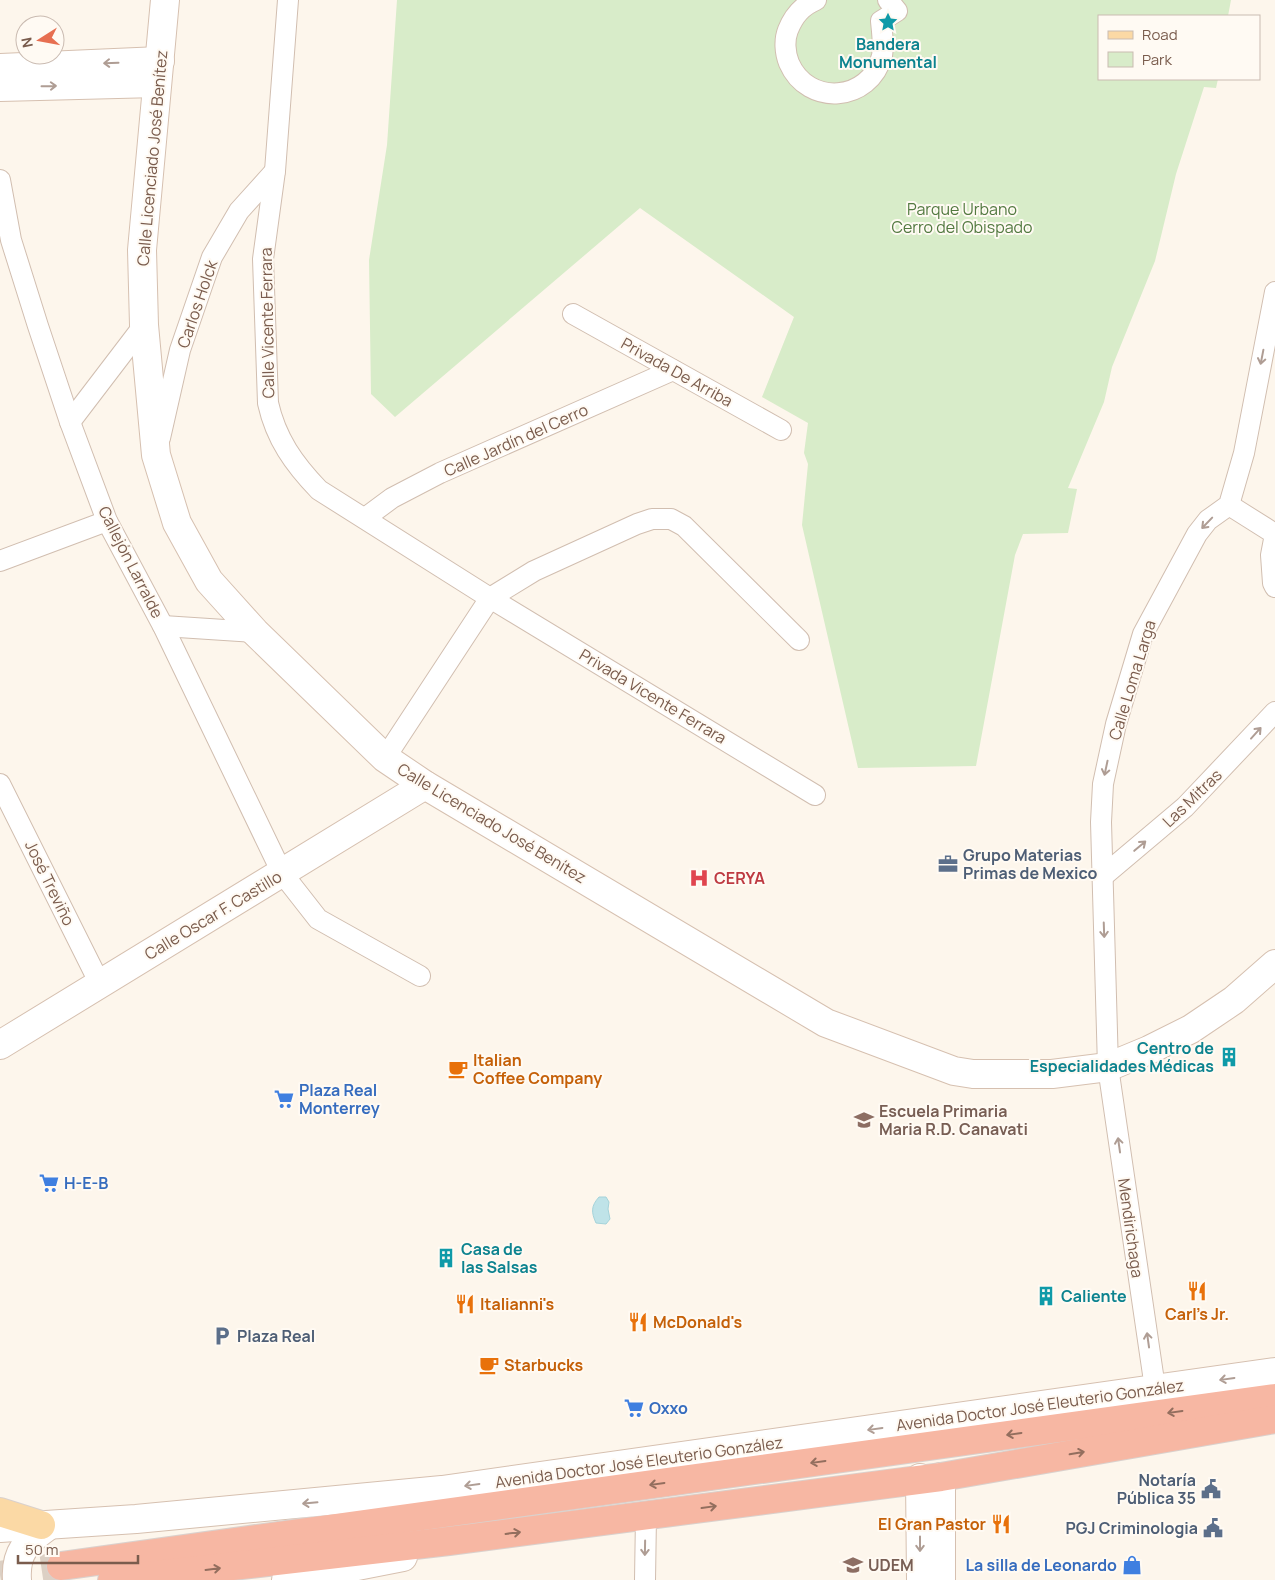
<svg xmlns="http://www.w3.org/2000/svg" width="1275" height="1580" viewBox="0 0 1275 1580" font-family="Manrope,sans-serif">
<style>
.green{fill:#d8ecc9}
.water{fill:#bfe3e8;stroke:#a5d3da}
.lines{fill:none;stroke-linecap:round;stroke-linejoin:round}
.highway-tunnel{stroke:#dcd0c4;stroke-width:28;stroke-dasharray:28 14;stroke-linecap:butt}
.street-casing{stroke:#d1beb0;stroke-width:22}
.secondary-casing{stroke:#d6c0b0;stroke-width:30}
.primary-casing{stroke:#dad1cd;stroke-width:30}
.highway-casing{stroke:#dad1cd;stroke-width:30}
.street{stroke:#fff;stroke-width:20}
.secondary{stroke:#fff;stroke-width:28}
.primary{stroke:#fbd9a5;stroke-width:28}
.highway{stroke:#f7b7a3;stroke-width:28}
.oneway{stroke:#af9d94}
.oneway2{stroke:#936e5e}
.labels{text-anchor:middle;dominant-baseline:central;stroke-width:4;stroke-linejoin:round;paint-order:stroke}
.culture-label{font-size:16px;font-weight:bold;fill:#0d838f;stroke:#fffaf3;text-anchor:start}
.street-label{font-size:16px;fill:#7a5c4d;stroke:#fffaf3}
.park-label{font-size:16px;fill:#537a41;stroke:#fffaf3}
.service-label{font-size:16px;font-weight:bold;fill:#4e5e75;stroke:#fffaf3;text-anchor:start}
.health-label{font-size:16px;font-weight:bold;fill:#be3a42;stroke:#fffaf3;text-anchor:start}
.food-label{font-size:16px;font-weight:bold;fill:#c56008;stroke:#fffaf3;text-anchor:start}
.shop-label{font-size:16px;font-weight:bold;fill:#366cbe;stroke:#fffaf3;text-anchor:start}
.education-label{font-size:16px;font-weight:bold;fill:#785e54;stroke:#fffaf3;text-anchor:start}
</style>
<rect width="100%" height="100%" fill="#fdf6ec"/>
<polygon class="green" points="397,0 1231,0 1228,16 1099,16 1099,79 1218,79 1216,88 1204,87 1176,174 1155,261 1112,367 1104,402 1068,488 1077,489 1068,533 1023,534 1015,555 976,766 858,768 802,525 808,464 804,453 808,423 762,397 794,317 640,208 395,417 371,394 369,260 387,145"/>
<path class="water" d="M599,1197h7l3,5 -1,7 2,10 -4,5 -10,-1c-5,-11 -5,-17 3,-26z"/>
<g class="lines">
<polyline class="highway-tunnel" points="0,1575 61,1566"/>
<defs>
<g id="street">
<path d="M288,0l-13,171 -12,88 5,144c8,36 26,61 51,87l171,108 325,197"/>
<path d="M816,0c-14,6 -22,15 -28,30 -4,10 -3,23 1,33 19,44 81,39 93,-7 2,-11 0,-24 -1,-35l16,-10 -9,-11"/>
<polyline points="0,180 11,240 38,326 70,422 107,521 163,626 282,873 318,919 420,976"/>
<polyline points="573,314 781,430"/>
<polyline points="70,422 144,325"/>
<polyline points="160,438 180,350 212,257 239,211 275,171"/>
<polyline points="1229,505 1275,534 1271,555 1273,583 1275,587"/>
<polyline points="365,518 392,498 440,473 673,370"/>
<polyline points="0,561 107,521"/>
<polyline points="163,626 255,632"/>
<polyline points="385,758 490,598 534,571 637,524 652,519 671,519 684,526 799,640"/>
<polyline points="0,784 100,984"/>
<polyline points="1102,877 1185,807 1275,712"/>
<polyline points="1155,1388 1108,1067 1101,822 1103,784 1116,724 1143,634 1197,534 1208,520 1229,505 1244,453 1275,292"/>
<polyline points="645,1580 646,1516"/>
</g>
<g id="secondary">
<polyline points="165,0 142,250 144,325 156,455 177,523 209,581 255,632 385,758 425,785 826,1023 954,1071 973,1074 1052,1074 1108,1067 1149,1050 1191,1029 1234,1000 1275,964"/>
<polyline points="0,68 160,61"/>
<polyline points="0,87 157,83"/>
<polyline points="0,1045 425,785"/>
<polyline points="941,1477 941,1580"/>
<polyline points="920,1478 921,1580"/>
<polyline points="0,1528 136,1519 442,1490 1275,1372"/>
<path d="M17,1580c-2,-28 10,-39 31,-54"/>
<polyline points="286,1580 403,1557"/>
</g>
<polyline id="primary" points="0,1512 41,1525"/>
<g id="highway">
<polyline points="61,1566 1275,1398"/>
<polyline points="112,1580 449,1541 941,1477 1275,1419"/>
</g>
</defs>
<use href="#street" class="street-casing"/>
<use href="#secondary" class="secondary-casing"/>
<use href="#primary" class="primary-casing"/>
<use href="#highway" class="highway-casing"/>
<use href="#street" class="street"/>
<use href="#secondary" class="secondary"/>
<use href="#primary" class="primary"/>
<use href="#highway" class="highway"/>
</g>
<defs><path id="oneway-shaft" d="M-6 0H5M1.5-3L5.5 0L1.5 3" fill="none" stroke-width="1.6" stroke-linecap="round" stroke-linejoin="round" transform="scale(1.25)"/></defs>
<g class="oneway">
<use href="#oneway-shaft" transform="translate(111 63) rotate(178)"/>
<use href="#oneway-shaft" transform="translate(49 86) rotate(-1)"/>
<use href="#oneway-shaft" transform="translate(1262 357) rotate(101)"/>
<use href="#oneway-shaft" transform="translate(1207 523) rotate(134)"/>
<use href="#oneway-shaft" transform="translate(1256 733) rotate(-48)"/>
<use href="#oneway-shaft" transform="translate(1106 768) rotate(102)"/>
<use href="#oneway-shaft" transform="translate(1140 846) rotate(-40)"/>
<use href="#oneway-shaft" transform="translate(1104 930) rotate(88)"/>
<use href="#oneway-shaft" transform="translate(1119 1145) rotate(-98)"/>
<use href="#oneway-shaft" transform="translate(1148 1340) rotate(-98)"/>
<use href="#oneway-shaft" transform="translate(1227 1379) rotate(172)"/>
<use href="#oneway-shaft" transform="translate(875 1429) rotate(172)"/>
<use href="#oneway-shaft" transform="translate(472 1485) rotate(172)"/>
<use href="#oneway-shaft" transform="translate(310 1503) rotate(175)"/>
<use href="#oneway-shaft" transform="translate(920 1544) rotate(90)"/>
<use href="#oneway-shaft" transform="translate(645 1548) rotate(91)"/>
</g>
<g class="oneway2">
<use href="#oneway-shaft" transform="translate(1175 1412) rotate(172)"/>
<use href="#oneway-shaft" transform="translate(1014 1434) rotate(172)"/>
<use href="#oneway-shaft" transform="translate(1077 1453) rotate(-10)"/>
<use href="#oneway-shaft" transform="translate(818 1462) rotate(172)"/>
<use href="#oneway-shaft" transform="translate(657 1484) rotate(172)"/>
<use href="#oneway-shaft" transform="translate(709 1507) rotate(-8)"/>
<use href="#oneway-shaft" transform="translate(513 1533) rotate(-7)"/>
<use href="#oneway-shaft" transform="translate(213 1569) rotate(-7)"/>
</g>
<defs>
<symbol id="sight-bare" viewBox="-9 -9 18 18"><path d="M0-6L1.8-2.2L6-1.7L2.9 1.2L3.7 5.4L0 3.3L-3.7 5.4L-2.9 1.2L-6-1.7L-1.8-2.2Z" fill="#0f9aa8" stroke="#fffaf3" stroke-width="2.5" paint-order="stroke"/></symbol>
<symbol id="office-bare" viewBox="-9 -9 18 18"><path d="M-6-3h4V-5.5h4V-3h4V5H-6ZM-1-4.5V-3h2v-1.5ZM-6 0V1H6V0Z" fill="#5c6f8a" stroke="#fffaf3" stroke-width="2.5" paint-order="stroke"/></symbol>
<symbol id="hospital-bare" viewBox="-9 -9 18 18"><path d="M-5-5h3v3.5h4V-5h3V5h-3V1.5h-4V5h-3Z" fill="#e0444e" stroke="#fffaf3" stroke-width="2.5" paint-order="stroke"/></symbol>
<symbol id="building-bare" viewBox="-9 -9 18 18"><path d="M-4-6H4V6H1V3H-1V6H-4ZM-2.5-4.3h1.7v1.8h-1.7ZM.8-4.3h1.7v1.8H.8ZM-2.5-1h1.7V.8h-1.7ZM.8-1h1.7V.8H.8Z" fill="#0f9aa8" stroke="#fffaf3" stroke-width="2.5" paint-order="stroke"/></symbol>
<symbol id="cafe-bare" viewBox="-9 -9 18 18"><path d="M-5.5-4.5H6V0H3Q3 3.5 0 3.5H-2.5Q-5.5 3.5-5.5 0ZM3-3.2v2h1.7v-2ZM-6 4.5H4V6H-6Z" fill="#e8710a" stroke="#fffaf3" stroke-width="2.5" paint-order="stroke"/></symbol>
<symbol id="supermarket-bare" viewBox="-9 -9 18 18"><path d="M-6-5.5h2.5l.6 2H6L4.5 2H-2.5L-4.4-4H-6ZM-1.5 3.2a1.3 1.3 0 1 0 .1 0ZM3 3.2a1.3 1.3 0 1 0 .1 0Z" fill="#3f7fe0" stroke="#fffaf3" stroke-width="2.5" paint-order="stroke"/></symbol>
<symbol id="school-bare" viewBox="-9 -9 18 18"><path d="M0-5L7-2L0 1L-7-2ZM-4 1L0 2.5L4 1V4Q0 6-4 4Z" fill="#8d6e63" stroke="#fffaf3" stroke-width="2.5" paint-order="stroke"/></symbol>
<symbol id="restaurant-bare" viewBox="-9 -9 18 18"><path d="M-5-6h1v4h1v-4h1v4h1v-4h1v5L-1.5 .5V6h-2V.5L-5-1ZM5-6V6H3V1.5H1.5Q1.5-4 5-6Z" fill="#e8710a" stroke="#fffaf3" stroke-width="2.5" paint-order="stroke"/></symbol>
<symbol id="parking-bare" viewBox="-9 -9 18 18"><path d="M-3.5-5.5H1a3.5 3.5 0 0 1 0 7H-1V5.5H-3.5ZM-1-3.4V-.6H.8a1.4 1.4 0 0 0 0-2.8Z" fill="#5c6f8a" stroke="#fffaf3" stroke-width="2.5" paint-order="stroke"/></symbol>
<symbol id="civic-bare" viewBox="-9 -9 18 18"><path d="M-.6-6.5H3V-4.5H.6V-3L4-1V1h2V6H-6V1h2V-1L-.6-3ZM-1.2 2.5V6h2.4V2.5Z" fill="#5c6f8a" stroke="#fffaf3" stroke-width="2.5" paint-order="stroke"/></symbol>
<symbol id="university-bare" viewBox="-9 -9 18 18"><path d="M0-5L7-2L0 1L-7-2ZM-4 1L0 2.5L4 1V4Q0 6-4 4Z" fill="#8d6e63" stroke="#fffaf3" stroke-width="2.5" paint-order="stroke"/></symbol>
<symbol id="shop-bare" viewBox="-9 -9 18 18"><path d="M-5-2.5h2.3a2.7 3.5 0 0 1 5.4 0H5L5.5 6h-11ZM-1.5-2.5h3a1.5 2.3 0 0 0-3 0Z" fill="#3f7fe0" stroke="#fffaf3" stroke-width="2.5" paint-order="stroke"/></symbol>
</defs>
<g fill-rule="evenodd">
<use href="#sight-bare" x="874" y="8" width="28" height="28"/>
<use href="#office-bare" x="934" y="850" width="28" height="28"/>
<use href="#hospital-bare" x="685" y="864" width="28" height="28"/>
<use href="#building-bare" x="1215" y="1043" width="28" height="28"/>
<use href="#cafe-bare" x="444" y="1055" width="28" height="28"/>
<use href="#supermarket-bare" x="270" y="1085" width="28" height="28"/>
<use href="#school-bare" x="850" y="1106" width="28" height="28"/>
<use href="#supermarket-bare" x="35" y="1169" width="28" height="28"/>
<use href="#building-bare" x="432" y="1244" width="28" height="28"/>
<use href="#restaurant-bare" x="1183" y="1277" width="28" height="28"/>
<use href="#building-bare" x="1032" y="1282" width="28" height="28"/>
<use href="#restaurant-bare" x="451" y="1290" width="28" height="28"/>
<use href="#restaurant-bare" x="624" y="1308" width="28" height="28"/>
<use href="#parking-bare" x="208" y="1322" width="28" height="28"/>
<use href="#cafe-bare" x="475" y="1351" width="28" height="28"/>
<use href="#supermarket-bare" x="620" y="1394" width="28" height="28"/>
<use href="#civic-bare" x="1197" y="1475" width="28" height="28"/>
<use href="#restaurant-bare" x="987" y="1510" width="28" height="28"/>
<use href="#civic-bare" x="1199" y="1514" width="28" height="28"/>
<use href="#university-bare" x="839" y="1551" width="28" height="28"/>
<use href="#shop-bare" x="1118" y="1551" width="28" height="28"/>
</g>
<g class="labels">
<g class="culture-label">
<text x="888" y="44" text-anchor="middle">Bandera<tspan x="888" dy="18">Monumental</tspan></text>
<text x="1214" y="1048" text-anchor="end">Centro de<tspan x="1214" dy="18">Especialidades Médicas</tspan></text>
<text x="461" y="1249">Casa de<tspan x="461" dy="18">las Salsas</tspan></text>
<text x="1061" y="1296">Caliente</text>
</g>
<g class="street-label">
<text transform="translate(152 158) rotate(-85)">Calle Licenciado José Benítez</text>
<text transform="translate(197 304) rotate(-71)">Carlos Holck</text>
<text transform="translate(267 323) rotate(-91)">Calle Vicente Ferrara</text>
<text transform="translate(677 372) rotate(29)">Privada De Arriba</text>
<text transform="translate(516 440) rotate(-24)">Calle Jardín del Cerro</text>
<text transform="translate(131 562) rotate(63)">Callejón Larralde</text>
<text transform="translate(1132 680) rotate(-73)">Calle Loma Larga</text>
<text transform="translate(653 696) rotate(31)">Privada Vicente Ferrara</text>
<text transform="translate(1192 798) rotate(-44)">Las Mitras</text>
<text transform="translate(492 823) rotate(31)">Calle Licenciado José Benítez</text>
<text transform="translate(50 883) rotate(64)">José Treviño</text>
<text transform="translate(213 915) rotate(-31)">Calle Oscar F. Castillo</text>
<text transform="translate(1131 1228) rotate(82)">Mendirichaga</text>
<text transform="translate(1040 1405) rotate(-8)">Avenida Doctor José Eleuterio González</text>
<text transform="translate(639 1462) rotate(-8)">Avenida Doctor José Eleuterio González</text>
</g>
<g class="park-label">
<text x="962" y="209">Parque Urbano<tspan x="962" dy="18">Cerro del Obispado</tspan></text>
</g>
<g class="service-label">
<text x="963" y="855">Grupo Materias<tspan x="963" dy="18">Primas de Mexico</tspan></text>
<text x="237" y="1336">Plaza Real</text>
<text x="1196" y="1480" text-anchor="end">Notaría<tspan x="1196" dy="18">Pública 35</tspan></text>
<text x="1198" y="1528" text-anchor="end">PGJ Criminologia</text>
</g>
<g class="health-label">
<text x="714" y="878">CERYA</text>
</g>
<g class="food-label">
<text x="473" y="1060">Italian<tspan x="473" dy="18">Coffee Company</tspan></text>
<text x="480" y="1304">Italianni's</text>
<text x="1197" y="1314" text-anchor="middle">Carl's Jr.</text>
<text x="653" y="1322">McDonald's</text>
<text x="504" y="1365">Starbucks</text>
<text x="986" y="1524" text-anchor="end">El Gran Pastor</text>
</g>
<g class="shop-label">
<text x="299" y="1090">Plaza Real<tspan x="299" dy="18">Monterrey</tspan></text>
<text x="64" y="1183">H-E-B</text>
<text x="649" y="1408">Oxxo</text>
<text x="1117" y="1565" text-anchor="end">La silla de Leonardo</text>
</g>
<g class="education-label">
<text x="879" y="1111">Escuela Primaria<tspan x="879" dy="18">Maria R.D. Canavati</tspan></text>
<text x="868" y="1565">UDEM</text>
</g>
</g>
<rect x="1098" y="15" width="162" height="65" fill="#fffaf3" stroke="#cabbb1"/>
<rect x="1108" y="31" width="25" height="8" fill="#fbd9a5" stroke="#cabbb1"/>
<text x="1142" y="40" font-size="15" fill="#7a5c4d">Road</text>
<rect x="1108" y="52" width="25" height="15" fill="#d8ecc9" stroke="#cabbb1"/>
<text x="1142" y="65" font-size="15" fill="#7a5c4d">Park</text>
<g transform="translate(40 40) rotate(259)"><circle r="24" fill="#fffaf3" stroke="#cabbb1"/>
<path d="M0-4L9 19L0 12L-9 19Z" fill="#e76f51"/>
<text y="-8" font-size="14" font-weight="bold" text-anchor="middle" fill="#7a5c4d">N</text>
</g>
<path d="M18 1555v8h120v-8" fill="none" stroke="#7a5c4d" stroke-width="2.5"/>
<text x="25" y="1555" font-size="15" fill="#7a5c4d" stroke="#fffaf3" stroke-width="4" paint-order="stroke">50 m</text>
</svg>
